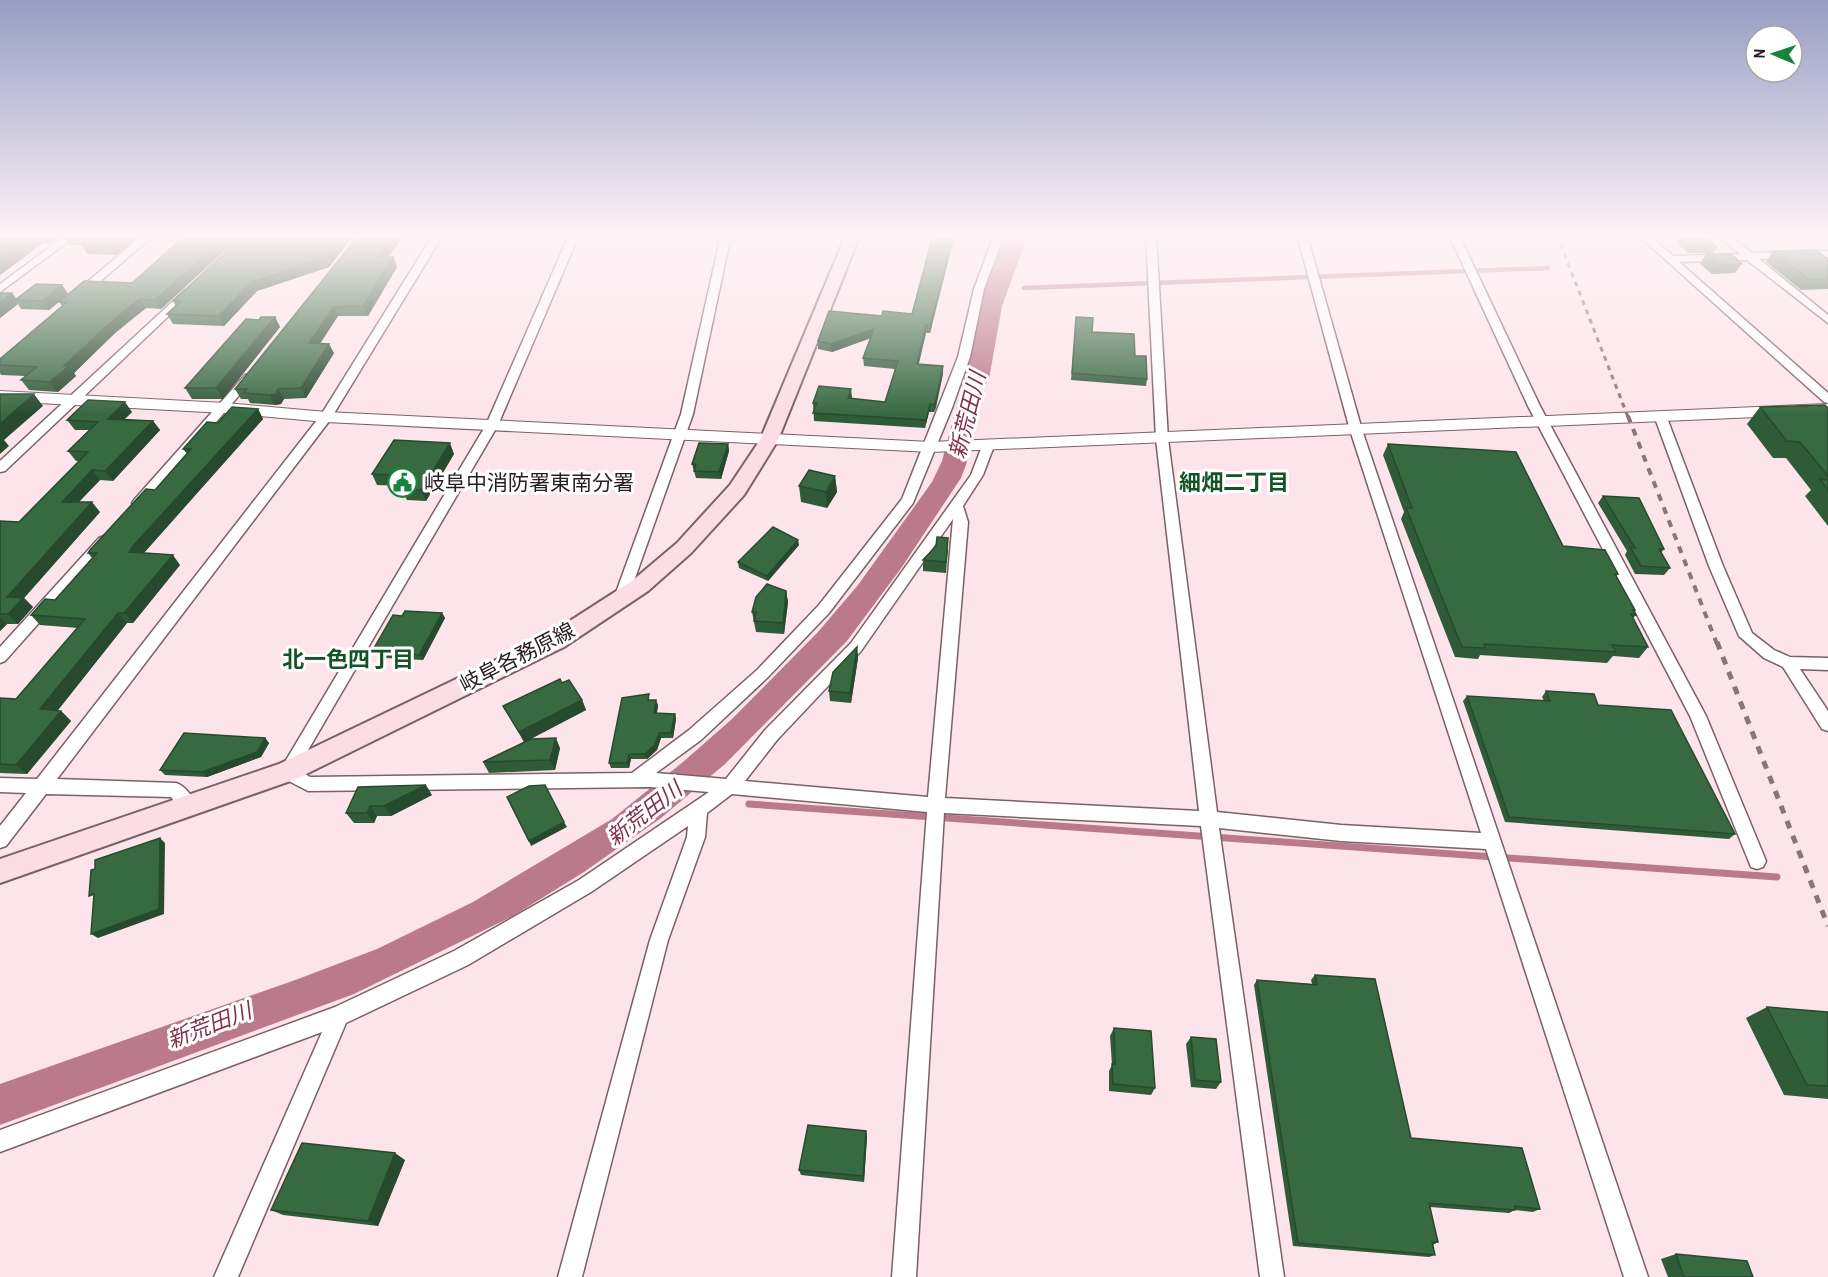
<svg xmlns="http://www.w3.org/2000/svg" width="1828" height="1277" viewBox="0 0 1828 1277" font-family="'Archivo Narrow','Noto Sans JP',sans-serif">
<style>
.water{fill:#bb7a8b}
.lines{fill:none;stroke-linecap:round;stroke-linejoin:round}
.stream-far1{stroke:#bb7a8b;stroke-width:4.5}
.stream{stroke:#bb7a8b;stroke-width:7}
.river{fill:#bb7a8b;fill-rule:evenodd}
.minor-casing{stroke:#7a6067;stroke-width:3}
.tertiary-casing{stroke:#7a6067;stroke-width:2}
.secondary-casing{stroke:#7a6067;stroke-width:4}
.minor{fill:#fff;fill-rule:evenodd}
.tertiary{fill:#fff;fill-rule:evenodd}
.secondary{fill:#fcdde6;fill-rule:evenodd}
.rail-far2{stroke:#867579;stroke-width:3;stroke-dasharray:5 5;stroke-linecap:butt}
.rail-far1{stroke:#867579;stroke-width:4;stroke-dasharray:7 7;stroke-linecap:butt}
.rail{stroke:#867579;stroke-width:5;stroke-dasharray:8 8;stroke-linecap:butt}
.wall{fill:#305b39}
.shaded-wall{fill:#274a2e}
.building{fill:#386a42;stroke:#274a2e;stroke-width:1.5}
.labels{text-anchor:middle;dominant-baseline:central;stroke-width:6;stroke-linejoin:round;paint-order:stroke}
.poi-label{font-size:21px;fill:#271c1f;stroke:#fff;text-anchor:start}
.street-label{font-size:21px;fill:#271c1f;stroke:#fff}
.water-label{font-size:22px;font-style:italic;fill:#82314c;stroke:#fff}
.neighbourhood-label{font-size:22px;font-weight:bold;fill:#125425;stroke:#fff}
</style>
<rect width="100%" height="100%" fill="#fde4ea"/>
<polygon class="water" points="977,332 996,334 983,379 966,465 961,478 902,567 847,641 725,764 661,818 584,872 513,916 354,994 0,1125 0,1084 298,979 377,949 473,902 612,819 683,762 732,719 818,632 858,585 932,482 942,461"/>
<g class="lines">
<polyline class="stream-far1" points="1024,288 1548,268"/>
<polyline class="stream" points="749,804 1777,877"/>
<polygon class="river" points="1006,235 1028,235 1002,306 989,379 985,385 976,387 967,385 963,379 978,306"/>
<defs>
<g id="minor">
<polygon points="66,235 77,235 0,292 0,284"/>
<polygon points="143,235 154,235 82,297 74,297 74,293"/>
<path d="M433,235h10l-113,185 -273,359 119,4c10,3 17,15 22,24l-3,5c-12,5 -17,-6 -24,-15l-125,-3 -40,52 -6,2v-22l26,-33 -26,-1v-14l37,1 284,-364z"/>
<path d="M569,235h10l-81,190 -201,344 13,8 322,-4 57,-43 68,-60 62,-65 83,-106 56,-142 16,-68 20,-54h10l-20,54 -14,68 -18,51 -39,95 -84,110 -62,65 -66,62 -45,33 70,6 39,-49 86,-87 120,-168 11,-29 6,-4 6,4 -11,29 -20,31 5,16 -23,276 254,13 -43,-372 -10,-204h10l12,204 49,373 124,13 140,8 -131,-403 -53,-195h10l55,195 286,847h-24l-138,-428 -145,-8 -122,-13 65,449h-24l-59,-451 -257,-13 -28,464h-24l35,-465 -195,-18 -25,19 -2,24 -37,103 -86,337h-24l92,-337 37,-103 1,-11 -97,66 -123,73 -122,58 -108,254h-24l108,-245 -322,120v-22l335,-123 119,-56 125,-71 130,-88 -59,-5 -342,4 -27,-14 -2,-5 207,-347zM953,519l-25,278 -183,-16 32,-41 84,-89z"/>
<polygon points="721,235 731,235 693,414 628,598 621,603 614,598 681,414"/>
<polygon points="1449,235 1459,235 1540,406 1706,716 1766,861 1763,867 1757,869 1751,867 1690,716 1528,406"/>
<polygon points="1638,235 1649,235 1673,256 1740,254 1718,235 1729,235 1752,253 1828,251 1828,257 1759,259 1828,315 1828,323 1747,260 1679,262 1828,393 1828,403 1824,402"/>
<polygon points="185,290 194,292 5,471 0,472 0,461"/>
<polygon points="249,374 253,375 253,379 144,506 134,506 132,503 134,500 245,375"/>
<polygon points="1661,414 1667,418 1723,566 1752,633 1774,650 1790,657 1828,658 1828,670 1800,669 1828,711 1828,731 1822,729 1783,667 1764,658 1739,636 1709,566 1655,418"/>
<polygon points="104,536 109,538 111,541 109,544 5,661 0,663 0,647 99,538"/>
</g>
<polygon id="tertiary" points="0,391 225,403 326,412 931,442 1828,404 1828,414 931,452 326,422 225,413 0,401"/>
<polygon id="secondary" points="846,235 860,235 778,440 744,495 691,553 648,591 564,647 296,779 0,883 0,859 279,764 548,635 632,581 677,543 730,485 760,440"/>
</defs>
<use href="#minor" class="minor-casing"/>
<use href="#tertiary" class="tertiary-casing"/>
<use href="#secondary" class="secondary-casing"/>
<use href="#minor" class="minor"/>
<use href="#tertiary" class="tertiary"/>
<use href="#secondary" class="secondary"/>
<polyline class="rail-far2" points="1557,235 1628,417"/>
<polyline class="rail-far1" points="1628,416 1717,644"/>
<polyline class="rail" points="1717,642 1828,926"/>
</g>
<g class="wall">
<polygon points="0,235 142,235 116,255 87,254 82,245 68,245 62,235 50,244 43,243 0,275"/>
<polygon points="180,235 242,235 161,309 146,308 115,333 74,373 76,376 58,392 29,390 21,380 26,376 1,375 0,373 0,359 62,306 59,302 49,310 21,309 18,304 0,318 0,293 12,293 16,298 62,285 68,294 132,283 185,236"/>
<polygon points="244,235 354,235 329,267 257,291 224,326 173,324 167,314 176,306 173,301"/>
<polygon points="359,235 404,235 388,257 393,257 397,267 368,316 338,316 320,343 334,353 306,398 284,399 281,404 275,405 250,403 248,399 241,399 235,389"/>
<polygon points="1680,238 1717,247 1713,253 1688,253 1677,243"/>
<polygon points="1773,251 1828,259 1828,289 1801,290 1766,262"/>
<polygon points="1706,254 1742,264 1735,273 1712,274 1700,264"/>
<polygon points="829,311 932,326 930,333 926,333 918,364 943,374 936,408 934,412 929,412 925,428 814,421 813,403 852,397 851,399 885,402 895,369 864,366 863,358 870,338 832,352 818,349 818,341"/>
<polygon points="275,317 280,327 223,399 192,399 185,388 259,320"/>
<polygon points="1076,317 1092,332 1135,356 1147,379 1146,386 1071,380"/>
<polygon points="1760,407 1828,408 1828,526 1805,496 1811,490 1786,458 1773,458 1747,424"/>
<polygon points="258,409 263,419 144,553 180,565 133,623 127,623 57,711 61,711 71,721 27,774 0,773 0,698 16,699 78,628 40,625 31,615 55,600 92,558 88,553 155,490 187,454 183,449 218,423"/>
<polygon points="132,412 124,419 153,421 160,430 113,481 100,480 79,502 100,512 24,598 33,607 18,624 7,624 0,631 0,521 19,522 80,461 76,461 68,451 89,430 75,430 67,420"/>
<polygon points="728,444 729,451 721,479 696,478 692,464"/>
<polygon points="1388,444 1563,546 1618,574 1616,576 1635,610 1634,612 1636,615 1633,618 1648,647 1639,658 1613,656 1607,663 1480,655 1478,659 1455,657 1401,519 1404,512 1383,455"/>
<polygon points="454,454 426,501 407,500 401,489 403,486 377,485 372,474"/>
<polygon points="835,476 837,492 827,508 801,502 799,486"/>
<polygon points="1603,496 1664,549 1661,553 1670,568 1664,575 1635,574 1625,555 1627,551 1598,503"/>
<polygon points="799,545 768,581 739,568 738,562"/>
<polygon points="948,549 946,573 923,571 923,560"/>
<polygon points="786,591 788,602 784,634 756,632 752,612"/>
<polygon points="442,613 445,618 423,660 386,658 384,654 378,653 374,648 402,616"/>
<polygon points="857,647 858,658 851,703 830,701 829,691"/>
<polygon points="562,683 582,700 586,710 531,739 560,748 555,770 489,773 483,762 524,742 503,706"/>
<polygon points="1546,691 1598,705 1735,834 1729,839 1505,822 1463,701 1467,696 1544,701 1542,697"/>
<polygon points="651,700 658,705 657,713 675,714 676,719 673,738 661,738 657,750 647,759 631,759 629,768 611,768 609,763"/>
<polygon points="265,738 269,743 261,757 207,777 165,775 160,770"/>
<polygon points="358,787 432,795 391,816 377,816 374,823 354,823 346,813"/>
<polygon points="1315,975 1411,1138 1540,1209 1533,1212 1515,1210 1509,1213 1430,1207 1438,1242 1433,1245 1435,1255 1429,1257 1293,1246 1254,985 1257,980 1312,984 1311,980"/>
<polygon points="1767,1007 1828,1012 1828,1099 1784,1095 1746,1018"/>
<polygon points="1114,1028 1155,1088 1151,1095 1109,1091 1109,1071 1112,1065 1110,1036"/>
<polygon points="1191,1037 1221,1082 1216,1089 1191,1087 1186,1044"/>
<polygon points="866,1131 867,1137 864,1182 801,1175 799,1170"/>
<polygon points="405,1160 378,1226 283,1215 271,1210"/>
<polygon points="1676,1254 1753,1277 1668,1277 1661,1259"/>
</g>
<g class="shaded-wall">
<polygon points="35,235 37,235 43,243 0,275 0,260"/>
<polygon points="44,235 62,235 50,244"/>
<polygon points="124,235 142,235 116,255 110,246"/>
<polygon points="227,235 242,235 161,309 155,300"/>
<polygon points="343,235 354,235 329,267 257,291 224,326 219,316 252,282"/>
<polygon points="393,235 404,235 381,267 377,257"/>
<polygon points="953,235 955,235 930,333 930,326"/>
<polygon points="393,257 397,267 368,316 363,306"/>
<polygon points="62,285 68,294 49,310 42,301"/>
<polygon points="12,293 17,300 15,300 18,304 0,318 0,303"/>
<polygon points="139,299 146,308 115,333 74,373 76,376 58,392 50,382 64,366 109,324"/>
<polygon points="334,307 338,316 314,353 309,343"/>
<polygon points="275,317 280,327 223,399 216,388"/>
<polygon points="926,325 926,333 917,372 917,364"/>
<polygon points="874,329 874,337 832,352 831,344"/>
<polygon points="329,344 334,353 306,398 301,388"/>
<polygon points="943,366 943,374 934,412 934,405"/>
<polygon points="278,389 284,399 281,404 275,405 269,395"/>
<polygon points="851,389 852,397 849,406 848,398"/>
<polygon points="34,394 43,406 4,440 9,446 0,454 0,424"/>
<polygon points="125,402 132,412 115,429 108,419"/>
<polygon points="930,404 929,412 925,428 926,420"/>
<polygon points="258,409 263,419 141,556 129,552 133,546"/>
<polygon points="153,421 160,430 113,481 105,471"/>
<polygon points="450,443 454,454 426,501 421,490"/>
<polygon points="728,444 729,451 721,479 719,472"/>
<polygon points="92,470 100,480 70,511 62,502"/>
<polygon points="835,476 837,492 827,508 826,492"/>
<polygon points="92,502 100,512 24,598 33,607 18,624 8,614 7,597"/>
<polygon points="798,540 799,545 768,581 767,576"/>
<polygon points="173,555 180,565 133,623 124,613"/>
<polygon points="786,591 788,602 784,634 783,623"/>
<polygon points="118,613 127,623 51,719 40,709"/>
<polygon points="442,613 445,618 423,660 419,655"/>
<polygon points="0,617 7,624 0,631"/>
<polygon points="857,647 858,658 851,703 850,693"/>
<polygon points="582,700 586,710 524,742 519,732"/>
<polygon points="656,700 658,705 656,718 654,713"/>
<polygon points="61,711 71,721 27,774 16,765"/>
<polygon points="675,714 676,719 673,738 671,733"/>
<polygon points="659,733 661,738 657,750 647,759 645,754"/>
<polygon points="265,738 269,743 261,757 207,777 202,772"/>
<polygon points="556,738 560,748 555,770 550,760"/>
<polygon points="629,754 631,759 629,768 627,763"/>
<polygon points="426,785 432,795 391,816 384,806"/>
<polygon points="370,806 377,816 374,823 367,813"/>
<polygon points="564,822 567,827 531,846 529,841"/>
<polygon points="160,838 165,843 164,914 98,938 91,934"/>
<polygon points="866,1131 867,1137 864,1182 863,1176"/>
<polygon points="395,1153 405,1160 378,1226 368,1221"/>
</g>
<g class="building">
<polygon points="0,235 35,235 0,260"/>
<polygon points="62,235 124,235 110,246 81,244 91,237"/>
<polygon points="186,235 227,235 155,300 139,299 109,324 64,366 69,366 50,382 21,380 37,367 0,365 0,359 67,302 59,302 84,281 132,283"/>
<polygon points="244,235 343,235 324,258 252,282 219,316 167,314 181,301 173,301"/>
<polygon points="359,235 393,235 377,257 393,257 363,306 334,307 309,343 329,344 301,388 278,389 276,394 269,395 244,393 247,389 235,389"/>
<polygon points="933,235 953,235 932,319 930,326 926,325 917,364 943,366 936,400 934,405 930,404 926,420 813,413 817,403 813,403 819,386 851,389 848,398 885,402 898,361 863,358 874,329 831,344 818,341 829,311 882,316 883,311 912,314"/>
<polygon points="1680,238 1707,238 1717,247 1691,248"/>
<polygon points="1816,250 1828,259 1828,279 1808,279 1773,251"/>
<polygon points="1706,254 1731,254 1742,264 1718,265"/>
<polygon points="36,284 62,285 42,301 15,300"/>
<polygon points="0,293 12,293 0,303"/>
<polygon points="261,317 275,317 216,388 185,388 246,319 259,320"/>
<polygon points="1076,317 1093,318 1092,332 1134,334 1135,356 1146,356 1147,379 1072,373"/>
<polygon points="0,394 34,394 0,424"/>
<polygon points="88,400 125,402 108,419 153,421 105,471 92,470 62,502 92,502 7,597 23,598 8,614 0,614 0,521 19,522 88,452 68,451 98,422 67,420"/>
<polygon points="1825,405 1828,408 1828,476 1800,442 1787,441 1760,407"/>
<polygon points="232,407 258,409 133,546 129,552 173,555 124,613 118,613 40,709 61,711 16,765 0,764 0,698 16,699 85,619 31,615 45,599 55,600 97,553 88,553 90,550 146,489 155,490 191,449 183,449 207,422 218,423"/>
<polygon points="394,440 450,443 421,490 401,489 410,476 372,474"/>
<polygon points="699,443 728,444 719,472 694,471 696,464 692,464"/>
<polygon points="1388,444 1516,452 1563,546 1605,550 1618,574 1615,574 1635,610 1633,610 1636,615 1631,614 1648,647 1612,645 1616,652 1484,644 1485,648 1462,647 1406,508 1412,508"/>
<polygon points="809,470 835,476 826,492 799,486"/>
<polygon points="1820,479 1828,480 1828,490"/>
<polygon points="1603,496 1639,498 1664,549 1659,549 1670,568 1641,566 1630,547 1635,548"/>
<polygon points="773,527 798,540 767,576 738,562"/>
<polygon points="937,537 948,538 946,562 923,560 936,546"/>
<polygon points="767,584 786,591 783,623 754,621 756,612 752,612 756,597"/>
<polygon points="405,611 442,613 419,655 383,653 385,649 374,648 393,615 402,616"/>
<polygon points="857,647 850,693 829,691 833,672"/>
<polygon points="560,679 562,683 569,680 582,700 519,732 503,706"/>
<polygon points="1546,691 1594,694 1598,705 1671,710 1735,834 1509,817 1467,696 1550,701"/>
<polygon points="649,694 648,700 656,700 654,713 675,714 671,733 659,733 655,745 645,754 629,754 627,763 609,763 622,698"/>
<polygon points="184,733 265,738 257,752 202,772 160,770"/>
<polygon points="556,738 550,760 483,762 531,739"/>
<polygon points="426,785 384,806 370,806 367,813 346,813 358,787"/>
<polygon points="545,785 564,822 529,841 507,797 529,786"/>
<polygon points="160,838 159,909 91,934 94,894 89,896 91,870 95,869 95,860"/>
<polygon points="1315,975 1375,979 1411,1138 1522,1148 1540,1209 1515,1206 1515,1210 1429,1203 1438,1242 1432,1242 1435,1255 1298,1243 1257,980 1317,985"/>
<polygon points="1767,1007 1828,1012 1828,1086 1807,1085"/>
<polygon points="1114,1028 1151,1031 1155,1088 1113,1084 1112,1064 1115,1064"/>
<polygon points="1191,1037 1216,1039 1221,1082 1195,1080"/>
<polygon points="808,1125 866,1131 863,1176 799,1170"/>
<polygon points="302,1143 395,1153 368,1221 271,1210"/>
<polygon points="1676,1254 1747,1261 1753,1277 1684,1277"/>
</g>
<linearGradient id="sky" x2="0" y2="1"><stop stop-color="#969dc3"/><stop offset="0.57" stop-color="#fef3f6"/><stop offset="1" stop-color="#fef3f6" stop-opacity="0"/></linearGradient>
<rect width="1828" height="414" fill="url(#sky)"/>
<defs>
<symbol id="civic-ring" viewBox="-11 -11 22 22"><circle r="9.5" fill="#fff" stroke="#18843b" stroke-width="1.5"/><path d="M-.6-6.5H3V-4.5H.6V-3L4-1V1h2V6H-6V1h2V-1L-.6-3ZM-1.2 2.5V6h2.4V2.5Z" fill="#18843b"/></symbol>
</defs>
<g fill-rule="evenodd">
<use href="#civic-ring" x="386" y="466" width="33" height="33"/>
</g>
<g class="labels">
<g class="poi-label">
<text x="424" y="482">岐阜中消防署東南分署</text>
</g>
<g class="street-label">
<text transform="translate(517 657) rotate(-27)">岐阜各務原線</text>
</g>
<g class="water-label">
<text transform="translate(967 415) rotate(-76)">新荒田川</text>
<text transform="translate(644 813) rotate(-38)">新荒田川</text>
<text transform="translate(209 1025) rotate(-21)">新荒田川</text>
</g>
<g class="neighbourhood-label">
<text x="1234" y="482">細畑二丁目</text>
<text x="348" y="659">北一色四丁目</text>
</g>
</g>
<g transform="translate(1774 54) rotate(272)"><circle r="28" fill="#ffffff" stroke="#a9a4a5" stroke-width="1.5"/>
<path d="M0-4.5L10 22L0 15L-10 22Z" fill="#18843b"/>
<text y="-9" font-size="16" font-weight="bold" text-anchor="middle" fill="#271c1f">N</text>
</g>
</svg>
